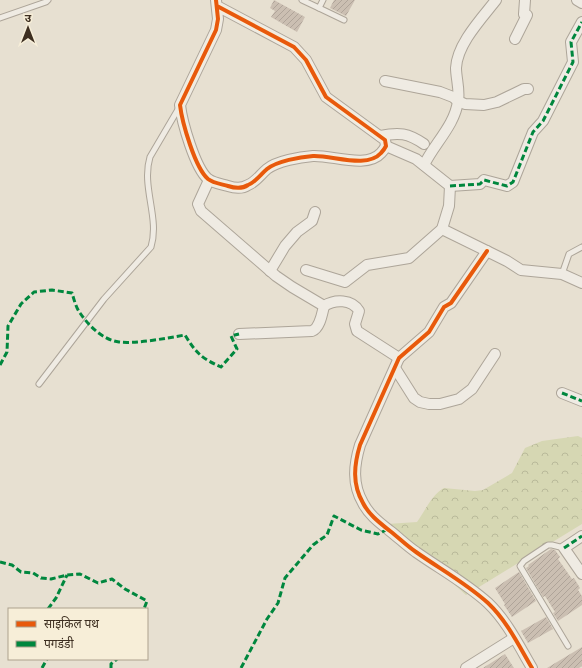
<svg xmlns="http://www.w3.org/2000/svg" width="582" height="668" viewBox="0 0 582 668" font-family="'PT Serif','Noto Sans Devanagari',serif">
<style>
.forest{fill:url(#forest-crowns)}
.building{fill:url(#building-hatch)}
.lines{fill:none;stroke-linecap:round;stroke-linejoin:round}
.service-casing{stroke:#ada599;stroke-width:7}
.minor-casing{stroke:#ada599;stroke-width:12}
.service{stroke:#efebe3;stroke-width:5}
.minor{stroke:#efebe3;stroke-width:10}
.quiet{stroke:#00873e;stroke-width:3;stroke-dasharray:6 3;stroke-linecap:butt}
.cycleway-casing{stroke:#f7eed8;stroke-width:6}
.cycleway{stroke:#e8590c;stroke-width:4}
</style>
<defs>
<pattern id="forest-crowns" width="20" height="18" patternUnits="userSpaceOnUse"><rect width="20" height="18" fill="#d6d7b3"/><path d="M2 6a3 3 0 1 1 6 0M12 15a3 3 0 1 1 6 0" fill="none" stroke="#b9b99a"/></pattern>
<pattern id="building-hatch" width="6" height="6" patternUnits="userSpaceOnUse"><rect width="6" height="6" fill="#cbbfb2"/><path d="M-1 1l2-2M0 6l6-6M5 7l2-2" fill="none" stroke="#afa499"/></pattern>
</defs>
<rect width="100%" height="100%" fill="#e7e0d1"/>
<path class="forest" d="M578,436l4,2v86l-116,71 -79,-71 30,-2c8,-11 15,-28 27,-34l31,3 8,-1 29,-17 13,-25 17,-7z"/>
<g class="building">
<polygon points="274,0 305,17 297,32 271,17 275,11 270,8"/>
<polygon points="334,0 355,0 346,16 330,8"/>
<polygon points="551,549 555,550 560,557 558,559 572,579 574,578 580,588 578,590 582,596 582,605 558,621 553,613 555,612 545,596 543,597 526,568 529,566 528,565"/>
<polygon points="519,572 536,601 512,617 504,605 505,604 495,588"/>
<polygon points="546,617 553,629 528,643 521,631"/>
<polygon points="582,647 582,666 579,668 547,668"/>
<polygon points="505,654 514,668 483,668"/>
</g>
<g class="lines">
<defs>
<g id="service">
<polyline points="302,0 319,8 323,0"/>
<polyline points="319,8 344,20"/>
<polyline points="0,18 46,2 48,0"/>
<polyline points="562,274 569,254 582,247"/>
<path d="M39,384l65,-85 47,-52c9,-29 -10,-60 -1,-90l30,-51"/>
<polyline points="564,548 552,545 548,545 524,561 520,566 568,646"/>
</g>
<g id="minor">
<path d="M216,0l2,19 -2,11 -36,75c2,17 15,63 28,74 5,4 13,5 20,7 6,2 14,3 20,-1 8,-3 13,-11 19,-16 10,-8 33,-12 46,-13 19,-1 54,13 68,-3 2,-2 4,-5 5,-7l-1,-6 -59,-43 -20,-37 -12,-13 -77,-41"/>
<polyline points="577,0 582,3"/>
<polyline points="515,39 527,15 524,14 525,0"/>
<polyline points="385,81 440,92 453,97 458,101 465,104 484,105 497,102 524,89 528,89"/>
<path d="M380,136c19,-4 28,-3 44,8"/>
<path d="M424,165c10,-21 31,-40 34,-64 2,-11 -2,-23 -2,-33 1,-24 26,-50 40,-68"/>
<path d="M209,180l-11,24 3,7 75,65 16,11 32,19c-2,8 -4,22 -12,25l-73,3"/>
<polyline points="450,186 480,184 484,180 507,186 513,182 533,132 543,121 573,62 571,42 582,22"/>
<polyline points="442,229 507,261 521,270 562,274 582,283"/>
<path d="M487,251l-36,52 -7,4 -15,25 -30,26 -39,87c-6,20 -8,39 3,58 6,12 17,20 27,28 9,7 17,15 26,21 24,17 50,31 72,51 19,18 31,43 44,65"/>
<polyline points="306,270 345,282 367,265 409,258 442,229 449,206 450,186 416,159 386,146"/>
<polyline points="270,271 285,246 297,232 312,221 315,212"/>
<path d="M324,306c11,-7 28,-7 35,5l-4,13 2,7 42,27"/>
<polyline points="395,368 414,398 420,402 429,404 440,404 459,399 472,389 495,354"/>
<polyline points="562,393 582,401"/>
<polyline points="582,536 564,548 582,574"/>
<polyline points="466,668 514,638"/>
</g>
</defs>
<use href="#service" class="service-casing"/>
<use href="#minor" class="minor-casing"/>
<use href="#service" class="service"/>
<use href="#minor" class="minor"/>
<g class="quiet">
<polyline points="450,186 480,184 484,180 507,186 513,182 533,132 543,121 573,62 571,42 582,22"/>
<path d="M0,365l7,-13 1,-26 13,-22 13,-12 18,-2 20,3c2,6 4,15 8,20 9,13 23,27 39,29 18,2 48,-4 66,-7 11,18 16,23 36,32l16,-18 -6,-13 8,-2"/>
<polyline points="562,393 582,401"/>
<polyline points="564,548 582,536"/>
<polyline points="0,562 12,565 21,572 33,573 41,578 51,579 67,575 80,574 98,583 112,579 125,589 147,601 144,609"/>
<polyline points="48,609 56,598 67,575"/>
<polyline points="42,668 47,659"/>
<polyline points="111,668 111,664 117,659"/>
<polyline points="241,668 267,619 278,603 285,578 313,545 327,535 334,516 361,530 378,534 388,529"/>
</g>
<defs>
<g id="cycleway">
<path d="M216,0l2,19 -2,11 -36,75c2,17 15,63 28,74 5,4 13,5 20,7 6,2 14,3 20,-1 8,-3 13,-11 19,-16 10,-8 33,-12 46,-13 19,-1 54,13 68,-3 2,-2 4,-5 5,-7l-1,-6 -59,-43 -20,-37 -12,-13 -77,-41"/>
<path d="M487,251l-36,52 -7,4 -15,25 -30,26 -39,87c-6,20 -8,39 3,58 6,12 17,20 27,28 9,7 17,15 26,21 24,17 50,31 72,51 19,18 31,43 44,65"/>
</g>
</defs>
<use href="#cycleway" class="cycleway-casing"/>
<use href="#cycleway" class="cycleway"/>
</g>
<rect x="8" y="608" width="140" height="52" fill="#f7eed8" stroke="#ada18e"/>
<rect x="16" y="621" width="20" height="6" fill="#e8590c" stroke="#ada18e"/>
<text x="44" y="628" font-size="12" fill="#3d2e20">साइकिल पथ</text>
<rect x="16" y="641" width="20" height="6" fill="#00873e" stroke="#ada18e"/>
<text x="44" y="648" font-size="12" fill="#3d2e20">पगडंडी</text>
<g transform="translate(28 28)" stroke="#f7eed8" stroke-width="3" paint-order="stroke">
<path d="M0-3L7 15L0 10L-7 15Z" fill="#3d2e20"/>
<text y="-6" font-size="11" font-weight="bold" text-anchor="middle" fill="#3d2e20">उ</text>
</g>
</svg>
